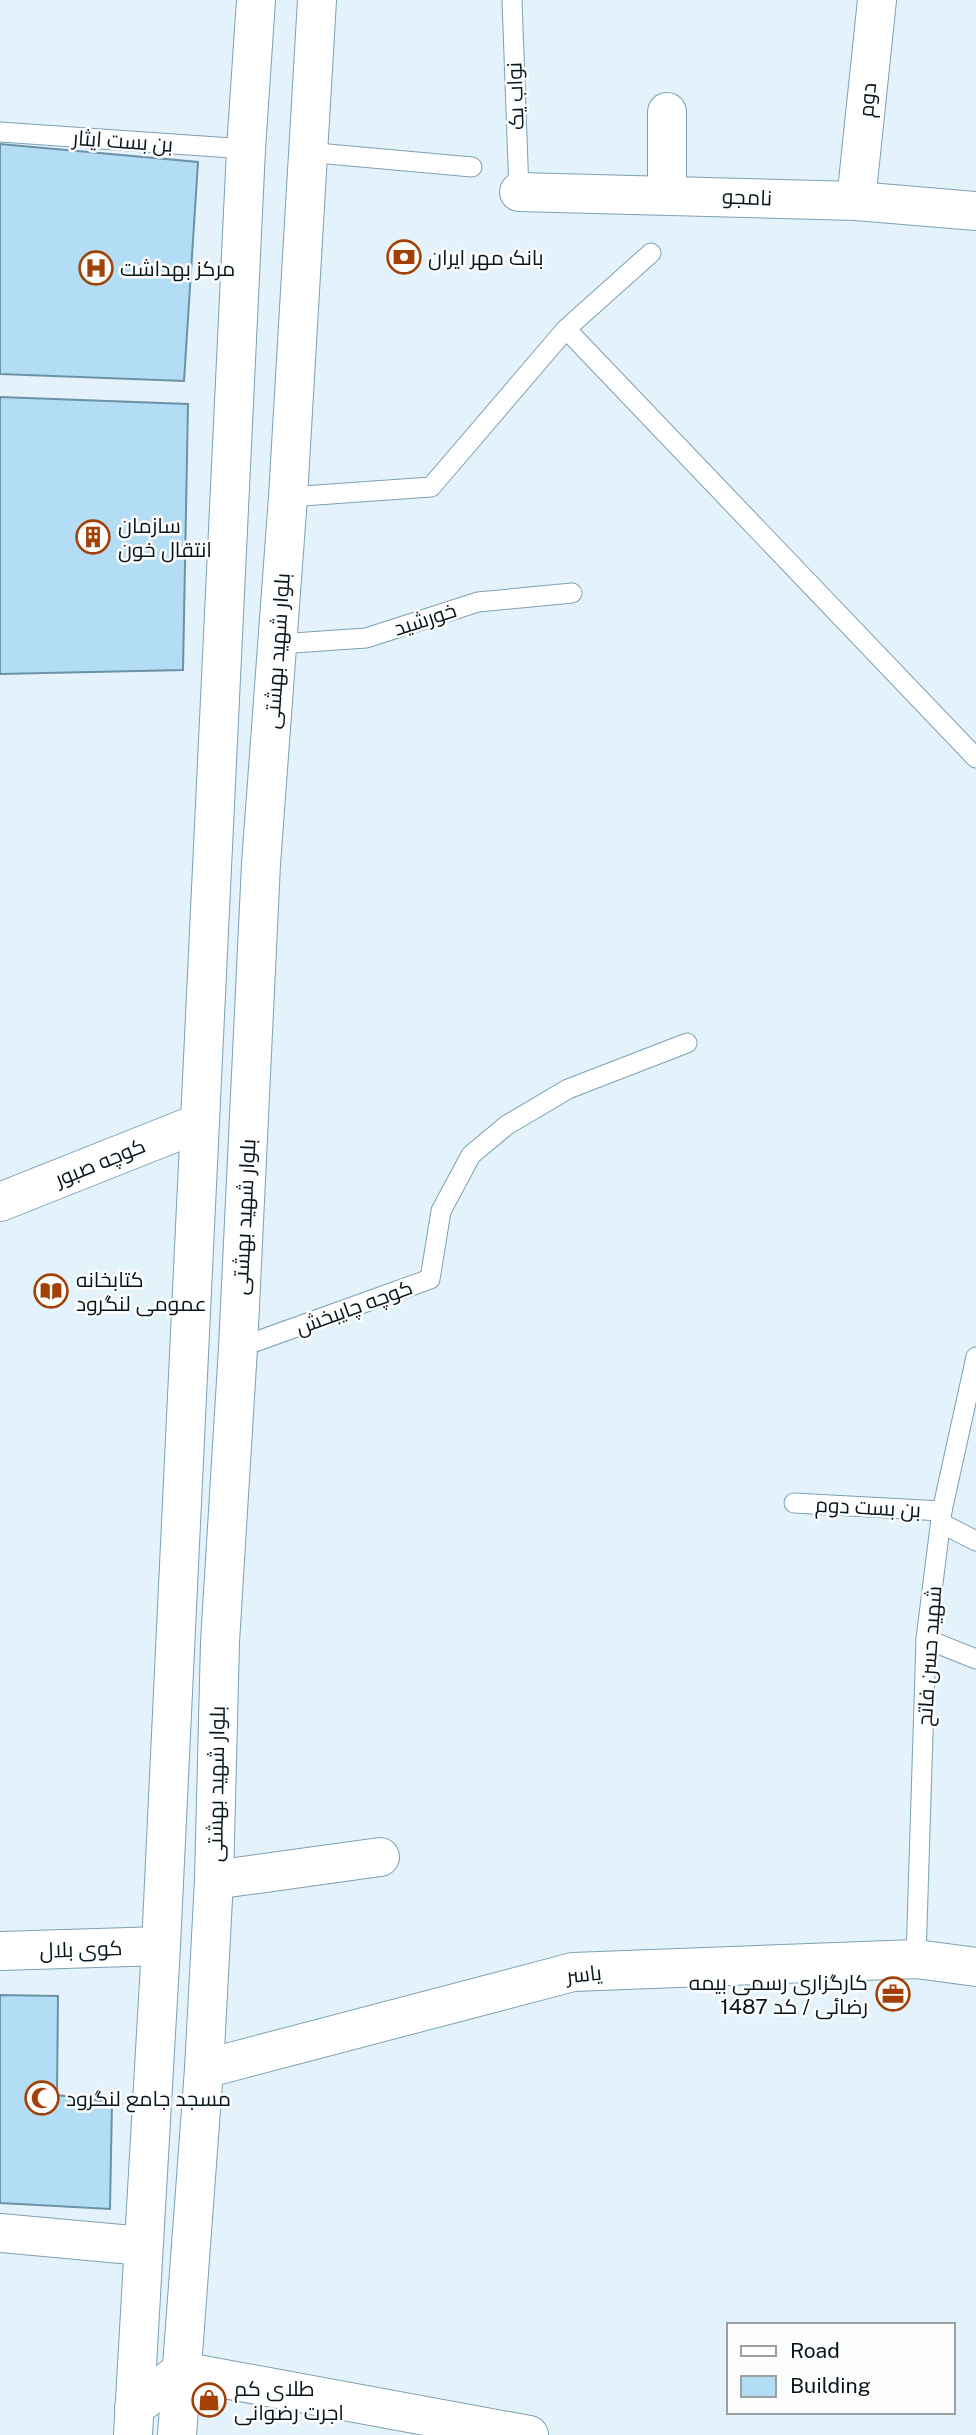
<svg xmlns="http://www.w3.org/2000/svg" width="976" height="2435" viewBox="0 0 976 2435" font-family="'Public Sans',Cairo,sans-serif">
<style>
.building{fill:#b3ddf5;stroke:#6d91a5;stroke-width:2}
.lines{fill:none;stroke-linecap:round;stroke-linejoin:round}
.service-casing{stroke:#7ca0b4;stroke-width:21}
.minor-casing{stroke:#7ca0b4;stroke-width:40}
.tertiary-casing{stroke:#7ca0b4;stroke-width:40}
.secondary-casing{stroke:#7ca0b4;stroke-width:40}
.service{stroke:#fff;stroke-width:19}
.minor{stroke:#fff;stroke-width:38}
.tertiary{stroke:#fff;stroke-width:38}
.secondary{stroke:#fff;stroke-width:38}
.labels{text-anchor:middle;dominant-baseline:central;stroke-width:5;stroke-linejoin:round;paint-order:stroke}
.street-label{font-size:21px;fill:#07151c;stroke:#fdfdfd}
.poi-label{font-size:21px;fill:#07151c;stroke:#fdfdfd;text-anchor:start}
</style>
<rect width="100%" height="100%" fill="#e3f2fb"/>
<g class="building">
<polygon points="0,144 198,162 184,381 0,374"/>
<polygon points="0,397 188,404 183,670 0,674"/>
<polygon points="0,1995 58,1996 57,2095 112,2102 110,2209 0,2203"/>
</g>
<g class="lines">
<defs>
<g id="service">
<polyline points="512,0 519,192"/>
<polyline points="0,132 246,149"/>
<polyline points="306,152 472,167"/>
<polyline points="566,329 976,758"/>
<polyline points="288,497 431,487 566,329 651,253"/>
<polyline points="279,644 366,638 478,602 572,593"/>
<polyline points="238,1348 430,1279 441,1211 471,1155 507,1125 568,1089 687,1043"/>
<polyline points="794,1503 942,1511"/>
<polyline points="941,1523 976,1541"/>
<polyline points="926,1639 976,1659"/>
<polyline points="916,1959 926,1639 942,1511 976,1357"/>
</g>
<g id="minor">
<polyline points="519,192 856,201 976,211"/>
<polyline points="667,195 667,112"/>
<polyline points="856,201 877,0"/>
<polyline points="0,1202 199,1123"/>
<polyline points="214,1880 380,1857"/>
<polyline points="0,1951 161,1946"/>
<polyline points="204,2069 573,1972 916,1959 976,1967"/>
<polyline points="0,2233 143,2246"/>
</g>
<polyline id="tertiary" points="134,2408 181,2371 529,2435"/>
<g id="secondary">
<polyline points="133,2435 161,1946 246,149 256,0"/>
<polyline points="177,2435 204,2069 214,1880 220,1642 238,1348 261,864 288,497 317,0"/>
</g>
</defs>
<use href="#service" class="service-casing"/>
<use href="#minor" class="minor-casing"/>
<use href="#tertiary" class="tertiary-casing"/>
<use href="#secondary" class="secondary-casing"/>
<use href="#service" class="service"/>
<use href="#minor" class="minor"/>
<use href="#tertiary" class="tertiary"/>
<use href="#secondary" class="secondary"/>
</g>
<defs>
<symbol id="bank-ring" viewBox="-11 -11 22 22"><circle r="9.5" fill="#fdfdfd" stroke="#a34005" stroke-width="1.5"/><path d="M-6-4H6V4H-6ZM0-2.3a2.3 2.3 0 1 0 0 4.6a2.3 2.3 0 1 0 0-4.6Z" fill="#a34005"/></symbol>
<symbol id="hospital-ring" viewBox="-11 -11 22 22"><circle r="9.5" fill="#fdfdfd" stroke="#a34005" stroke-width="1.5"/><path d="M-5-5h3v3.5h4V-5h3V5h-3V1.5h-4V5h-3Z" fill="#a34005"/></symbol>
<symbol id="building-ring" viewBox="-11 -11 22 22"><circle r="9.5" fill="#fdfdfd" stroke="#a34005" stroke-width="1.5"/><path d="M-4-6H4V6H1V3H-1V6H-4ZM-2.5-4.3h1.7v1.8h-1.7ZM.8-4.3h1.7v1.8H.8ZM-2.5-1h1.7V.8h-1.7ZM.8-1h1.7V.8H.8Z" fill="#a34005"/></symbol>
<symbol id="library-ring" viewBox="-11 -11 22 22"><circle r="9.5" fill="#fdfdfd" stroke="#a34005" stroke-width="1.5"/><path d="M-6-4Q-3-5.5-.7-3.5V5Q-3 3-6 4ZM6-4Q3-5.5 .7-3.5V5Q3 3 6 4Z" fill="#a34005"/></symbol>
<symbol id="office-ring" viewBox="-11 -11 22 22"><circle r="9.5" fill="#fdfdfd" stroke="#a34005" stroke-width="1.5"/><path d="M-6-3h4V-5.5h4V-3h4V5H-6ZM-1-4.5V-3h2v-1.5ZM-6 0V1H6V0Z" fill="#a34005"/></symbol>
<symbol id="mosque-ring" viewBox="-11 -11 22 22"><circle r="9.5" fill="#fdfdfd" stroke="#a34005" stroke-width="1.5"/><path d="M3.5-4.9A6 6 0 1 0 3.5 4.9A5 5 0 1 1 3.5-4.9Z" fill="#a34005"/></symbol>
<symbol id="shop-ring" viewBox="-11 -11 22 22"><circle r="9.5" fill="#fdfdfd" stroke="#a34005" stroke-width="1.5"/><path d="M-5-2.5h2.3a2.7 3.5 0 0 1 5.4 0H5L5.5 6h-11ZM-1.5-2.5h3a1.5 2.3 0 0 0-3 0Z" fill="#a34005"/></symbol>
</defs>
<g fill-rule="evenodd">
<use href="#bank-ring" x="385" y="238" width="38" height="38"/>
<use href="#hospital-ring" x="77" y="249" width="38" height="38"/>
<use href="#building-ring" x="74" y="518" width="38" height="38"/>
<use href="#library-ring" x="32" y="1272" width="38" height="38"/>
<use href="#office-ring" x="874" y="1975" width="38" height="38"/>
<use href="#mosque-ring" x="23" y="2079" width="38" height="38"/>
<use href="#shop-ring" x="190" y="2381" width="38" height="38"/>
</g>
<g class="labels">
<g class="street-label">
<text transform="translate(515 96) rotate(-92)">نواب یک</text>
<text transform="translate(867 100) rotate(-84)">دوم</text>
<text transform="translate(123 141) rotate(4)">بن بست ایثار</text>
<text transform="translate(747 197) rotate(2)">نامجو</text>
<text transform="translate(425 619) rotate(-18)">خورشید</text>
<text transform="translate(277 651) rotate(-86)">بلوار شهید بهشتی</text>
<text transform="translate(100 1162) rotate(-22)">کوچه صبور</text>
<text transform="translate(244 1217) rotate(-87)">بلوار شهید بهشتی</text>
<text transform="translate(354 1307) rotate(-20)">کوچه چایبخش</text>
<text transform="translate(868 1507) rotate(3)">بن بست دوم</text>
<text transform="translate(929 1656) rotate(-86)">شهید حسن فاتح</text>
<text transform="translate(216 1784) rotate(-89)">بلوار شهید بهشتی</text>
<text transform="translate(81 1949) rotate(-2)">کوی بلال</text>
<text transform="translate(584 1974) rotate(-6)">یاسر</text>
</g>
<g class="poi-label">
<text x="428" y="257">بانک مهر ایران</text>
<text x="120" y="268">مرکز بهداشت</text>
<text x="118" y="525">سازمان<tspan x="118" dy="24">انتقال خون</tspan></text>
<text x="76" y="1279">کتابخانه<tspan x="76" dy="24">عمومی لنگرود</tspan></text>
<text x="868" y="1982" text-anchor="end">کارگزاری رسمی بیمه<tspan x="868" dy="24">رضائی / کد 1487</tspan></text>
<text x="66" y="2098">مسجد جامع لنگرود</text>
<text x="234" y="2388">طلای کم<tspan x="234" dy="24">اجرت رضوانی</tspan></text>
</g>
</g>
<rect x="727" y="2323" width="228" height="91" fill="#fdfdfd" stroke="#9ba0a3" stroke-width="2"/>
<rect x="741" y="2346" width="35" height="10" fill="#ffffff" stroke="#9ba0a3" stroke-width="2"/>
<text x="790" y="2358" font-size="21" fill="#07151c">Road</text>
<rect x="741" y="2376" width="35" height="21" fill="#b3ddf5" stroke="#9ba0a3" stroke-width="2"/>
<text x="790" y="2393" font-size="21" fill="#07151c">Building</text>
</svg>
